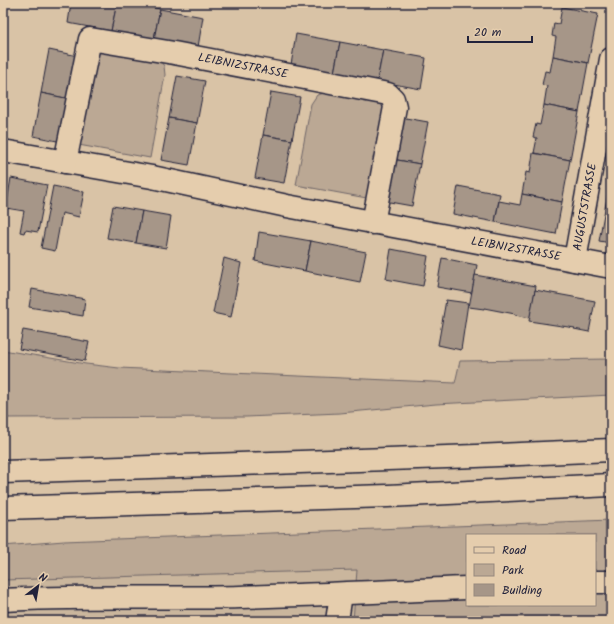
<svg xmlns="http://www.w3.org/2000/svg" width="614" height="624" viewBox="0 0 614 624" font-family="Kalam,sans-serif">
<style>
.built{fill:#cab69d}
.green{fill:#bba894;stroke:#6e6568;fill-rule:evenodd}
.building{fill:#a69688;stroke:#22223b}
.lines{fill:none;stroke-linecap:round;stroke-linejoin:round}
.minor-casing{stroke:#22223b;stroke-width:25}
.highway-casing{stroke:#22223b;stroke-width:25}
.minor{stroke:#e5cdad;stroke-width:22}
.highway{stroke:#e5cdad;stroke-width:22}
.labels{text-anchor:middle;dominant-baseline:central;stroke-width:3;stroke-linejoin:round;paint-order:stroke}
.street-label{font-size:12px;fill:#22223b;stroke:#e5cdad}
</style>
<rect width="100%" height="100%" fill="#d9c3a6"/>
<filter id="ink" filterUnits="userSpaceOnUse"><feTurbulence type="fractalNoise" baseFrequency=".025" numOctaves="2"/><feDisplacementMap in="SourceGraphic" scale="8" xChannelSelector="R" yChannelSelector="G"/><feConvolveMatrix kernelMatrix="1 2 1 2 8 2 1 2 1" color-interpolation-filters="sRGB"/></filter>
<g filter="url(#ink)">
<polygon class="built" points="357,570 353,621 3,621 3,580"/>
<g class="green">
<polygon points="98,49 161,62 164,66 165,75 150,158 73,144"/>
<polygon points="328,92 377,102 384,108 372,199 296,185 311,104 317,95"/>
<polygon points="3,350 86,364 119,368 455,383 460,361 611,359 611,395 436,404 340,413 246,417 3,418"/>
<path d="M611,520v101h-258l4,-51 -354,10v-34l61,-5zM467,535h128v70h-128z"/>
</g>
<g class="building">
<polygon points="71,3 117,3 111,31 68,23"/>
<polygon points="117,3 130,3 160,9 154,39 111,31"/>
<polygon points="562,7 598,14 588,63 553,56 556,37 552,36 554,23 559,24"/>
<polygon points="160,9 203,17 198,47 154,39"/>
<polygon points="296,34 340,42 334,73 291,65"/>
<polygon points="340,42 383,50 377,81 334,73"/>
<polygon points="49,50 78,56 70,99 41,93"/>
<polygon points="383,50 426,58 421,89 377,81"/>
<polygon points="553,56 588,63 579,112 544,105 547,86 542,85 545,71 550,72"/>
<polygon points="177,76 205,81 197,123 169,118"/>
<polygon points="271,92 300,97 292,140 263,135"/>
<polygon points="41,93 70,99 62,142 33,136"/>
<polygon points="544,105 579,112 570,160 534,153 537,138 533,137 536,124 540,125"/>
<polygon points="400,117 428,122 420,164 392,159"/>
<polygon points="169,118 197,123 189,165 161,160"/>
<polygon points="263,135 292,140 284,183 255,178"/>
<polygon points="533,153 570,160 562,202 522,194 526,172 530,173"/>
<polygon points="392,159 420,164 412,206 384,201"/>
<polygon points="611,176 611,243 599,241"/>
<polygon points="11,178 47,185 38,232 25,230 24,233 20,232 24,211 6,208"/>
<polygon points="53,186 84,192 79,217 62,213 55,251 41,248"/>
<polygon points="458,186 500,194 495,222 453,214"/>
<polygon points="522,194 562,202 556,234 495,222 499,201 520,205"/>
<polygon points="113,206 142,211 136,243 107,238"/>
<polygon points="142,211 171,216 166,248 136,243"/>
<polygon points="259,232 311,241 305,271 255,261"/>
<polygon points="311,241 366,252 360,282 305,271"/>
<polygon points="391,249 428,256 423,286 386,279"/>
<polygon points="224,258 241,263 231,317 213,313"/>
<polygon points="442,258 477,265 472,293 437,287"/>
<polygon points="475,275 536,286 530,318 515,315 515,314 484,308 484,309 469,307"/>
<polygon points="32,289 85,299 83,316 29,307"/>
<polygon points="535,290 595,301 589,332 574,329 575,328 529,321"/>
<polygon points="446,300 468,303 461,350 438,345"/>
<polygon points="23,330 89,342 85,361 19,349"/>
</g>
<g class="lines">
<defs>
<g id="minor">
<polyline points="3,151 152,177 287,206 611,267"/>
<polyline points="65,162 90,39 174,53 388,94 393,99 395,107 373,223"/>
<polyline points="575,260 611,59"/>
<polyline points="595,582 611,582"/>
<path d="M3,600c79,-5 158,-1 237,-3 75,-2 151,-6 227,-9"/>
<polyline points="337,621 341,594"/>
</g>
<g id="highway">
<polyline points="3,472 476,456 611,450"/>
<polyline points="3,508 388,496 611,485"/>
</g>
</defs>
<use href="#minor" class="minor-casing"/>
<use href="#highway" class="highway-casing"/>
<use href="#minor" class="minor"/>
<use href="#highway" class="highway"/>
</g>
</g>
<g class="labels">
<g class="street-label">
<text transform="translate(243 66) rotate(11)">LEIBNIZSTRASSE</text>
<text transform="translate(585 207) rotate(-80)">AUGUSTSTRASSE</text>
<text transform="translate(516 249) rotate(10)">LEIBNIZSTRASSE</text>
</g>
</g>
<rect width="614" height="624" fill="none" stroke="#e5cdad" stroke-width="16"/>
<rect x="8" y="8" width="598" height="608" fill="none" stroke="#22223b" stroke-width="1.5" filter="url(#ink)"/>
<rect x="466" y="534" width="130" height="72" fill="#e5cdad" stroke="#97897f"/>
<rect x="474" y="547" width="20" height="6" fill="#e5cdad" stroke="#97897f"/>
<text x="502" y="554" font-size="12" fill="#22223b">Road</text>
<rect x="474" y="564" width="20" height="12" fill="#bba894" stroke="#97897f"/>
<text x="502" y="574" font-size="12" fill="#22223b">Park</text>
<rect x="474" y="584" width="20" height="12" fill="#a69688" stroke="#97897f"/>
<text x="502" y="594" font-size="12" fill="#22223b">Building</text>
<g transform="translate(38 586) rotate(31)" stroke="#e5cdad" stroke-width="3" paint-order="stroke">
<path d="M0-3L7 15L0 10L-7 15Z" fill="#22223b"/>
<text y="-6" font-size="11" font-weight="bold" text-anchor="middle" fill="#22223b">N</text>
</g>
<path d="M468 36v6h64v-6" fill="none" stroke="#22223b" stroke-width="2"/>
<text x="474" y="36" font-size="12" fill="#22223b" stroke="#e5cdad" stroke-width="3" paint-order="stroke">20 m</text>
</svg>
